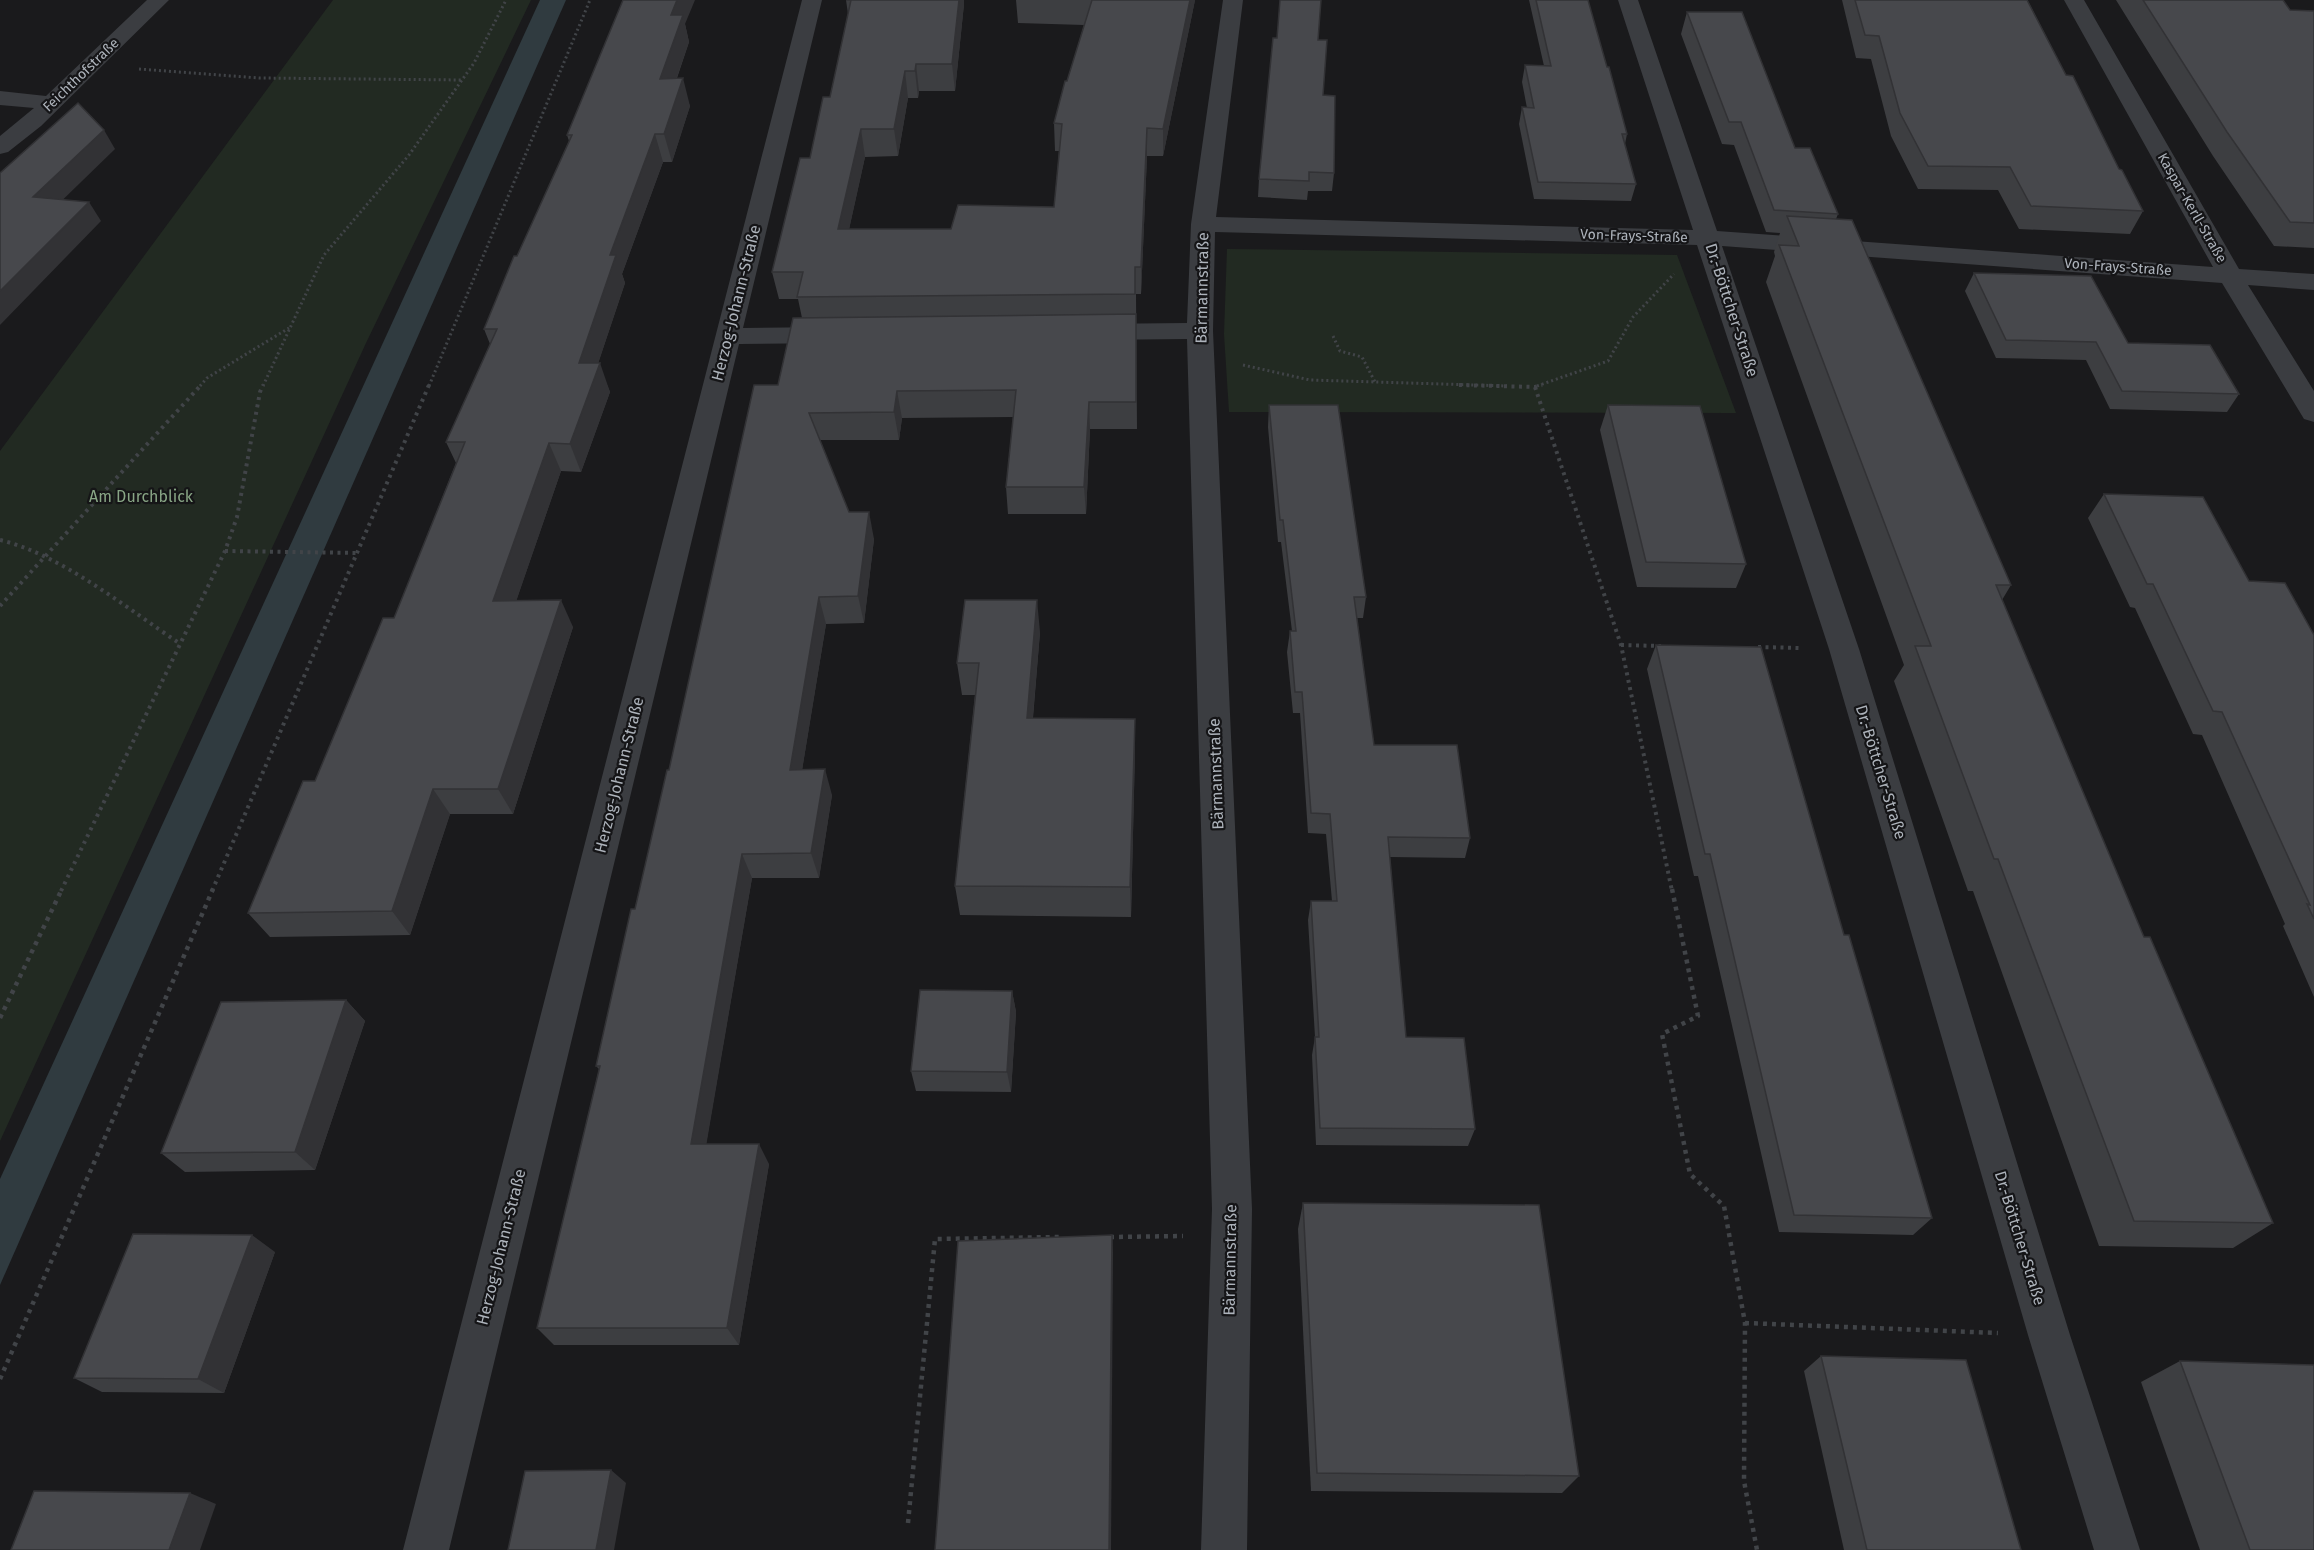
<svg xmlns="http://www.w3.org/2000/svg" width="2314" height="1550" viewBox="0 0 2314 1550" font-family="'Fira Sans',sans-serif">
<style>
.green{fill:#222a22}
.water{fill:#303b40}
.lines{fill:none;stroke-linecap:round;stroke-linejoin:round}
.path-far2{stroke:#414448;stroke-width:3;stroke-dasharray:2 3;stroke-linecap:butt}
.path-far1{stroke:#414448;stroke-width:4;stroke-dasharray:3 4.5;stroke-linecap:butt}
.path{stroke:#414448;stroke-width:4.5;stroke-dasharray:4 5;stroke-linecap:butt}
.minor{fill:#3b3d41;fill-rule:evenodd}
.wall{fill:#3d3e41}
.shaded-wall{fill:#323235}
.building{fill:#47484c;stroke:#323235;stroke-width:1.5}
.labels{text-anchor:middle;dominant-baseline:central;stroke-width:4.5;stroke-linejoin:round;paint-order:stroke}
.far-street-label{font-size:14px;fill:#adb3bb;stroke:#151517}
.street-label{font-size:16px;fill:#adb3bb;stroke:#151517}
.park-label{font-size:16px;fill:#88a585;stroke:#151517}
</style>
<rect width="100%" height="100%" fill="#1a1a1c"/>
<g class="green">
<polygon points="333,0 531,0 366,343 0,1141 0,451"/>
<polygon points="1227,249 1677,255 1736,413 1229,412 1224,334"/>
</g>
<polygon class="water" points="540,0 566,0 0,1285 0,1179"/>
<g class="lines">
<g class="path-far2">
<polyline points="139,69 259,78 462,80"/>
<polyline points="1333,336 1340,351 1362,357 1375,382"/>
<polyline points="1243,365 1310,380 1507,386"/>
<polyline points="200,386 207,378 289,328"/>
<polyline points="263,386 324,255 409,155 474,63 506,0"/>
<polyline points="429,386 590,0"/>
<polyline points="1537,386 1608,361 1633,317 1674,274"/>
</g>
<g class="path-far1">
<polyline points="1459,385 1535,387 1542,385"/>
<polyline points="1535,387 1621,645 1672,891"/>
<path d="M0,540c60,14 128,69 179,103"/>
<polyline points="225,551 359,553"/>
<polyline points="0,606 201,385"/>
<polyline points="1621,645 1661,646"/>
<polyline points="1758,647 1799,648"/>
<polyline points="61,891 225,551 237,517 260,392 263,385"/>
<polyline points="212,891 429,385"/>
</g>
<g class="path">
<polyline points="1672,889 1698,1016 1662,1034 1690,1174 1724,1206 1745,1323 1744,1481 1757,1550"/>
<polyline points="0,1018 62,889"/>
<polyline points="1110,1237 1183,1236"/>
<polyline points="1745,1323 1998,1333"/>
<polyline points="0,1379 213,889"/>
<polyline points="908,1523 935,1239 1060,1237"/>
</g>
<g class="minor">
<polygon points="147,0 169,0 41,126 8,152 0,154 0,136 34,108 0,105 0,91 46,96"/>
<polygon points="802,0 822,0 743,328 835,327 844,329 848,335 844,341 835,343 739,344 449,1550 403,1550"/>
<polygon points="1223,0 1243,0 1216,217 1693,230 1618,0 1638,0 1717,231 2213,267 2064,0 2084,0 2239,269 2314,274 2314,290 2248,285 2314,391 2314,422 2304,419 2222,283 1722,246 1859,649 2070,1335 2140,1550 2094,1550 2028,1335 1829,649 1697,245 1215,232 1213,331 1252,1209 1247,1550 1201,1550 1212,1209 1187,339 1091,340 1082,338 1078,332 1082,326 1091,324 1187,323 1191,224"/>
</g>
</g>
<g class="wall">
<polygon points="846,0 964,0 964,4 955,91 919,91 918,98 908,98 898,156 865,157 849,229 951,229 1054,207 1059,151 1055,151 1054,123 1084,25 1018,23 1016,0 1195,0 1163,156 1147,156 1141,294 1136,294 1137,429 1090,429 1086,514 1008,514 1006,487 1013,417 902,418 899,440 820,440 849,512 874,539 864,623 826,624 802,770 832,795 819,878 752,878 706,1144 769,1164 739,1345 554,1345 537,1328 599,1069 596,1066 669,770 778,385 802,318 798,299 779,299 772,272 830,97 848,14"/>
<polygon points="1529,0 1588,0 1607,67 1627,134 1625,144 1636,184 1631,201 1534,199 1519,124 1522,107 1527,108 1522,82 1525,65 1544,66"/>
<polygon points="1842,0 2028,0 2028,1 2066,75 2143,211 2130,234 2019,229 1998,190 1918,189 1891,136 1871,59 1856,58"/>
<polygon points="2116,0 2283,0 2290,10 2314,11 2314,248 2274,246 2213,156"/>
<polygon points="1687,12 1795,148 1838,214 1836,219 2011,585 2002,600 2144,937 2273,1223 2233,1248 2099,1246 1973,891 1968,891 1894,681 1904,665 1766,282 1775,256 1774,252 1780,233 1766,232 1734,145 1722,144 1681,34"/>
<polygon points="685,24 689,42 677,78 690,106 672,162 663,162 622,274 625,283 598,363 610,392 581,472 561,471 516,601 573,627 513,814 450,814 410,935 270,937 248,913 315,781 394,618 456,463 446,442 490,344 484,329 569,141 567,135"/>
<polygon points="1318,40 1323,95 1334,173 1332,191 1308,191 1307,200 1258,197 1259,179"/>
<polygon points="1974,273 2128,343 2239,394 2227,412 2110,409 2086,360 1996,358 1965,291"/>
<polygon points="1269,405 1366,597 1363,618 1357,618 1374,745 1470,838 1465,858 1390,857 1406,1037 1475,1129 1468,1146 1316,1145 1312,1055 1315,1037 1308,920 1311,901 1332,901 1326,834 1308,833 1300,713 1293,713 1287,652 1290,631 1292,631 1281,542 1278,542 1268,427"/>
<polygon points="1608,405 1746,564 1736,588 1637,587 1600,430"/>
<polygon points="2104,494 2249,581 2314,635 2314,997 2283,926 2285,924 2202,735 2193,734 2135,608 2130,607 2088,518"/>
<polygon points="1040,632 1033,718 1135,719 1135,750 1131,917 960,915 955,886 975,695 962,695 957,663"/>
<polygon points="1656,645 1844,935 1932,1218 1913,1235 1779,1232 1698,876 1694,876 1647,669"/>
<polygon points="1012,991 1016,1012 1011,1092 916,1091 911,1071"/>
<polygon points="346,1000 365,1021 315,1170 185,1172 161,1153"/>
<polygon points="1303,1203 1579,1476 1562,1493 1311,1491 1298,1229"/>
<polygon points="275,1252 224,1393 102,1392 74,1378"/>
<polygon points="1821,1356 2021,1550 1844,1550 1804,1371"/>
<polygon points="2180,1361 2314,1550 2200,1550 2141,1382"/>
</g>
<g class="shaded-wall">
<polygon points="677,0 695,0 685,24 689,42 667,106 660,79 671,15"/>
<polygon points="959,0 964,0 964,4 955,91 952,64"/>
<polygon points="1190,0 1195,0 1163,156 1163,129"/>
<polygon points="916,64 919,91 918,98 915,71"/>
<polygon points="905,71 908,98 898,156 894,129"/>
<polygon points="683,78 690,106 672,162 664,134"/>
<polygon points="1147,128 1147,156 1141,294 1141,267"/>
<polygon points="861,129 865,157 843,257 838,229"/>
<polygon points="104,130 115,149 46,216 33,197"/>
<polygon points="655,134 663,162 622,274 625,283 589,391 579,363 610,255"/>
<polygon points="89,202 101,221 0,325 0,291"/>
<polygon points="600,363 610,392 581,472 570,444"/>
<polygon points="897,391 902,418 899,440 894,412"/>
<polygon points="1089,402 1090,429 1086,514 1084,487"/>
<polygon points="549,443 561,471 507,628 493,601"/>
<polygon points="869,512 874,539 864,623 858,596"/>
<polygon points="819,597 826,624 798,795 790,770"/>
<polygon points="561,600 573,627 513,814 498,789"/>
<polygon points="1037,600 1040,632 1030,750 1027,718"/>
<polygon points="1135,719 1135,750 1131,917 1130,887"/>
<polygon points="825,769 832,795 819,878 811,853"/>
<polygon points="433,789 450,814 410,935 392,911"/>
<polygon points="742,854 752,878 703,1164 691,1144"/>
<polygon points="1012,991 1016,1012 1011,1092 1007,1072"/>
<polygon points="346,1000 365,1021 315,1170 295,1152"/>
<polygon points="759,1144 769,1164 739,1345 727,1328"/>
<polygon points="252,1235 275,1252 224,1393 198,1379"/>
<polygon points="1112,1235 1113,1252 1111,1550 1109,1550"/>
<polygon points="611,1470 626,1483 614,1550 596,1550"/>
<polygon points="190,1493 216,1504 200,1550 169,1550"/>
</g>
<g class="building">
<polygon points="623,0 677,0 671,15 683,15 660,79 683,78 664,134 655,134 610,255 616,255 579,363 600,363 570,444 549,443 493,601 561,600 498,789 433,789 392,911 248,913 303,781 315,781 383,618 394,618 465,442 446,442 497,329 484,329 514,256 517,256 572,135 567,135"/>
<polygon points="846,0 959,0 952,64 916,64 915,71 905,71 894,129 861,129 838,229 951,229 958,205 1054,207 1062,124 1054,123 1065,81 1067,81 1092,0 1190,0 1163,129 1147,128 1141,267 1135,267 1135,294 797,297 803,272 772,272 800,158 810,158 823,97 830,97 851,0"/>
<polygon points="1280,0 1321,0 1318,40 1327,40 1323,95 1335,96 1334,173 1309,172 1309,181 1259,179 1273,38 1277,38"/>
<polygon points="1536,0 1588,0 1607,67 1609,67 1627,134 1622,134 1636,184 1538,182 1522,107 1534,108 1525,65 1551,66"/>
<polygon points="1855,0 2027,0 2066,75 2073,76 2119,169 2122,170 2143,211 2031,206 2010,167 1928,166 1900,113 1879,36 1865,35"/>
<polygon points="2143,0 2283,0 2290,10 2314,11 2314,223 2290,222 2227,132"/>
<polygon points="1687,12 1742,12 1795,148 1810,148 1838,214 1774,210 1741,122 1729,122"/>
<polygon points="78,103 104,130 33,197 89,202 0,291 0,173"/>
<polygon points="1787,216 1852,220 2011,585 1996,585 2144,937 2150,937 2273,1223 2134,1221 1998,859 1994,859 1915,646 1931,646 1779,245 1799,246"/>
<polygon points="1974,273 2091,276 2128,343 2210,345 2239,394 2122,391 2096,342 2006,340"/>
<polygon points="1136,314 1136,402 1089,402 1084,487 1006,487 1016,390 897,391 894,412 809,413 849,512 869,512 858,596 819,597 790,770 825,769 811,853 742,854 691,1144 759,1144 727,1328 537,1328 600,1066 596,1066 631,909 635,909 667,770 669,770 754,385 778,385 793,318"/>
<polygon points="1269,405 1338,405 1366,597 1354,597 1374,745 1457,745 1470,838 1388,837 1406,1037 1464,1038 1475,1129 1320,1128 1315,1037 1319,1037 1311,901 1337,901 1330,814 1311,813 1302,692 1295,692 1290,631 1296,631 1283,520 1280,520"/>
<polygon points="1608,405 1700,406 1746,564 1646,562"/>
<polygon points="2104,494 2203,497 2249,581 2285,583 2314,635 2314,919 2307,904 2310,905 2222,712 2213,711 2153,584 2147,584"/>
<polygon points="965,600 1037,600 1027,718 1135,719 1130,887 955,886 979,663 957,663"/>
<polygon points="1656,645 1761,647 1844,935 1849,935 1932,1218 1794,1215 1710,854 1705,854"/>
<polygon points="920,990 1012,991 1007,1072 911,1071"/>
<polygon points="346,1000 295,1152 161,1153 221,1002"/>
<polygon points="1303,1203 1539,1205 1579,1476 1317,1473"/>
<polygon points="133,1234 252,1235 198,1379 74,1378"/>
<polygon points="1112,1235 1109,1550 935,1550 958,1241"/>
<polygon points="1821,1356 1966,1360 2021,1550 1867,1550"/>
<polygon points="2180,1361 2314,1365 2314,1550 2250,1550"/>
<polygon points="611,1470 596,1550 508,1550 525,1471"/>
<polygon points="34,1491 190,1493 169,1550 11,1550"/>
</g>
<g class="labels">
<g class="far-street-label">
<text transform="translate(81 75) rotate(-44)">Feichthofstraße</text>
<text transform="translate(2192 208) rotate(60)">Kaspar-Kerll-Straße</text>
<text transform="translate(1634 236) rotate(2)">Von-Frays-Straße</text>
<text transform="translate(2118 267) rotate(4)">Von-Frays-Straße</text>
</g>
<g class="street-label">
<text transform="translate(1202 288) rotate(-89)">Bärmannstraße</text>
<text transform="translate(736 303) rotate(-76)">Herzog-Johann-Straße</text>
<text transform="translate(1732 310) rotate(72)">Dr.-Böttcher-Straße</text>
<text transform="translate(1881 772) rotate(73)">Dr.-Böttcher-Straße</text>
<text transform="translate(1216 774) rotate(-92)">Bärmannstraße</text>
<text transform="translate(619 775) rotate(-76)">Herzog-Johann-Straße</text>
<text transform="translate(2020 1238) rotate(73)">Dr.-Böttcher-Straße</text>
<text transform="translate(501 1247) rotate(-76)">Herzog-Johann-Straße</text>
<text transform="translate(1230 1260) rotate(-89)">Bärmannstraße</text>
</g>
<g class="park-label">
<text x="141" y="496">Am Durchblick</text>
</g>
</g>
</svg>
